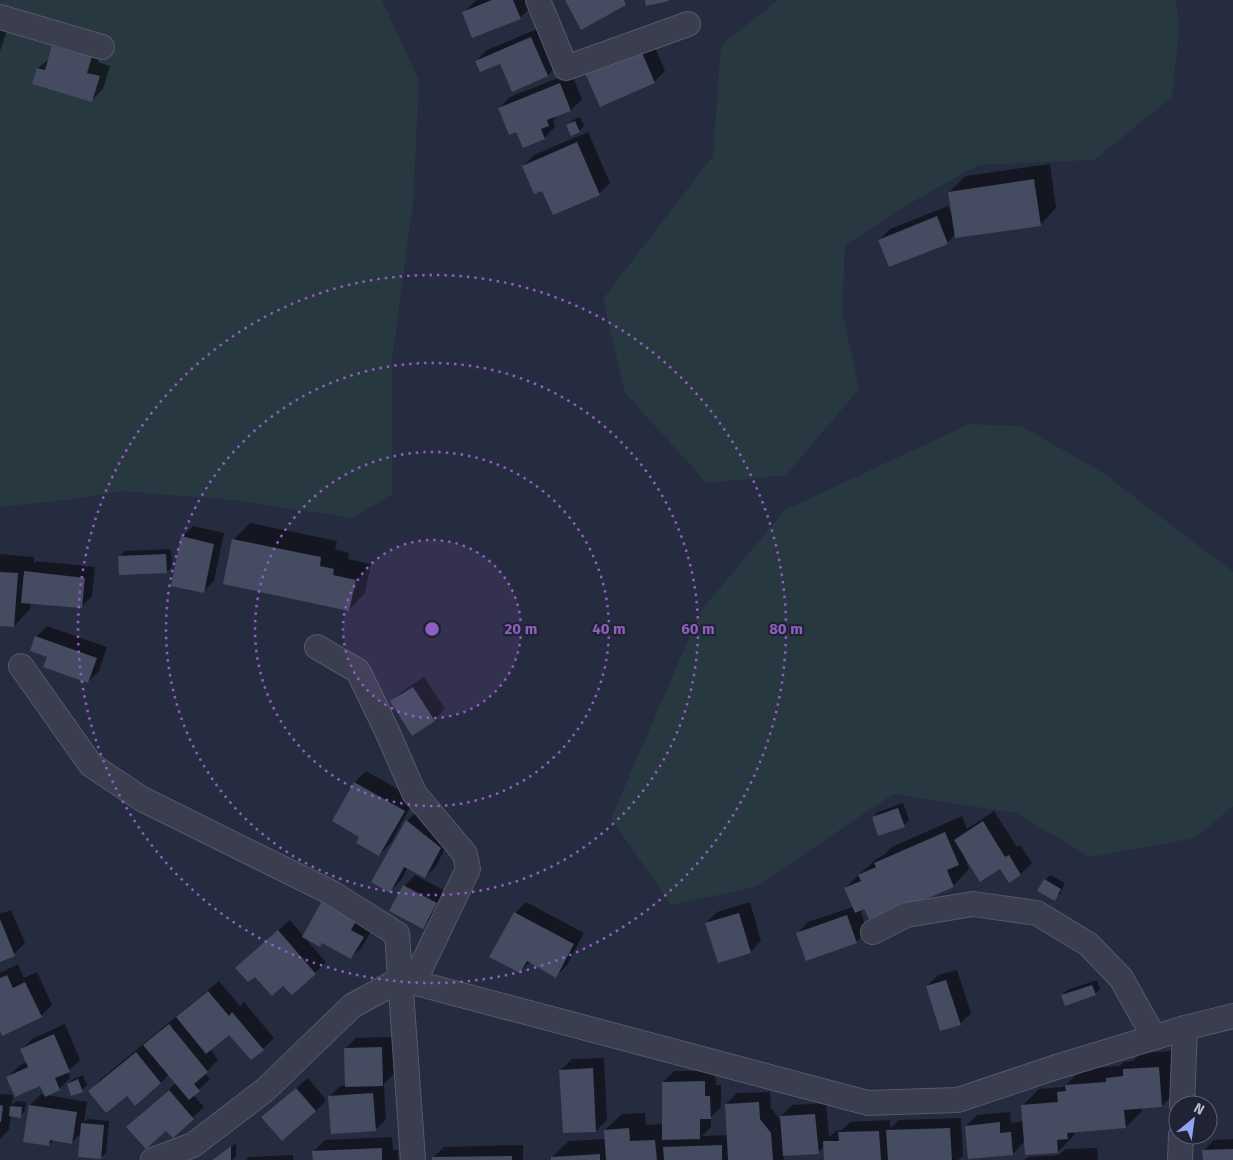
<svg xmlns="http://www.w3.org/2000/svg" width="1233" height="1160" viewBox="0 0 1233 1160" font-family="'Fira Sans',sans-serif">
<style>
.green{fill:#283840}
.shadow{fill:#0007}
.building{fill:#454b60}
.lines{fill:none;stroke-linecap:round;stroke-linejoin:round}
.minor-casing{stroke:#555969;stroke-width:26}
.minor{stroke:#3a3e4f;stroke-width:24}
.ring{fill:none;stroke:#905ec2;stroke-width:2.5;stroke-dasharray:2.5 5}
.centre{fill:#905ec2;stroke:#1f2334;stroke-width:2.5}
.ring-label{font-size:15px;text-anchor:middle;font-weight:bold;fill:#905ec2;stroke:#1f2334;stroke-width:4.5;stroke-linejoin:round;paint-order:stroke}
</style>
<rect width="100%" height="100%" fill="#262c3f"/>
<g class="green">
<polygon points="0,0 382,0 419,81 413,202 392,360 392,494 353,518 232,500 122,491 83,498 0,507"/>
<polygon points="778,0 1176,0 1179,30 1172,97 1094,160 978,165 914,201 845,245 842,311 859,389 786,475 707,483 625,393 603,299 713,156 721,45"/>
<polygon points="969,424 1021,426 1103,473 1233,572 1233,806 1195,838 1090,857 1016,813 893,794 755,887 671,905 611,818 701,611 785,510"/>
</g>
<g class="shadow">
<polygon points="478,0 528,0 531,7 520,18 463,13 474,2"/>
<polygon points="0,19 10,22 0,51"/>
<polygon points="542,27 559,64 548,75 512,91 500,62 476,61 487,50"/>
<polygon points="64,35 102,46 98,62 110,66 103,89 92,100 34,83 38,68 50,58 53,46"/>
<polygon points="651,38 665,71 654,82 586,72"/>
<polygon points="571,73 582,99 571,110 559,114 553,121 555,127 544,138 517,130 499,108 510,97"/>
<polygon points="580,117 584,126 579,131 568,125 573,120"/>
<polygon points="588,132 610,183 599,194 543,189 523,166 534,155"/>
<polygon points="1050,164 1056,208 1040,225 955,235 947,243 879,240 890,229 948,206 952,213 949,192 966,176"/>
<polygon points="250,523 337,541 335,549 349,553 348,559 371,564 365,593 349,610 233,540"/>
<polygon points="193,526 224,533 214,581 203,592 182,537"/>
<polygon points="171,549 172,567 167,572 120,556 125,551"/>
<polygon points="0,554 34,557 34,563 36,561 95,567 92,596 81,607 31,602 30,609 14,626 0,625"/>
<polygon points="47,626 107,647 99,671 88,682 48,656 36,637"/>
<polygon points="424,677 445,709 434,720 392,701 403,691"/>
<polygon points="366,771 415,799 390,844 379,855 360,836 333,821 355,782"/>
<polygon points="903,803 909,820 904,825 873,817 878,812"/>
<polygon points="418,810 451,837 436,866 425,877 408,867 401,880 390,891 407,821"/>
<polygon points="994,811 1017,847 1020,845 1032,863 1021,874 1009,881 1000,867 965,855 964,856 969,869 953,886 860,909 867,931 856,942 798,933 808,922 853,907 845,888 876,859 884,855 892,847 962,816 967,829"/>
<polygon points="415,875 447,892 434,916 423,927 404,886"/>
<polygon points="1050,875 1065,883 1060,894 1054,899 1045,880"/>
<polygon points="334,891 374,926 362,947 351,958 323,942 320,946 304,937 326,962 315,973 283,984 248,957 290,920 304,937 323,902"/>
<polygon points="526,902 584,933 567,965 556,976 530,962 520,972 515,913"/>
<polygon points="750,902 761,941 750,952 706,923 717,912"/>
<polygon points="11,910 25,943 14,954 0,960 0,914"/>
<polygon points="18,964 24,978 37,972 52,1005 41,1016 0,1028 0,973"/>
<polygon points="957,970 971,1013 960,1024 927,986 938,975"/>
<polygon points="1097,980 1100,989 1095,994 1062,995 1067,990"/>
<polygon points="219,981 240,1006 244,1002 274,1038 263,1049 229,1033 210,1049 218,1060 205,1073 210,1079 193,1095 204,1107 173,1136 166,1129 139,1116 176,1083 169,1074 161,1083 127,1094 90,1091 100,1080"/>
<polygon points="65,1024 80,1060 68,1071 70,1078 59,1089 46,1095 87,1102 84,1122 88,1119 109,1121 106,1153 100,1158 82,1132 72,1142 54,1140 48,1145 30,1105 41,1094 45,1095 41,1084 8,1077 19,1066 27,1062 21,1050 32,1039"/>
<polygon points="392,1037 394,1073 384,1084 386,1119 375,1130 329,1097 340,1086 347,1085 345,1049 356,1038"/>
<polygon points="1175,1051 1178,1090 1161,1106 1142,1108 1142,1111 1126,1127 1074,1131 1074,1135 1058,1152 1026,1154 1025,1141 1013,1154 966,1126 977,1115 1010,1112 1011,1123 1024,1121 1023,1105 1039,1089 1063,1087 1083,1069 1119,1066 1124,1062 1133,1061 1141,1053"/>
<polygon points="604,1058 607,1120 596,1131 564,1132 561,1070 572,1059"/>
<polygon points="674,1071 715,1071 716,1085 721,1085 721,1107 711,1117 711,1127 702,1136 728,1135 726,1104 737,1093 770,1092 771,1108 782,1122 781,1116 792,1105 826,1103 829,1137 836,1131 842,1130 850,1122 890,1120 890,1128 899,1120 961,1118 963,1156 958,1160 825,1160 825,1146 818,1152 784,1155 784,1160 553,1160 552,1157 569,1141 606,1139 605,1130 622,1114 645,1113 646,1125 663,1124 663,1082"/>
<polygon points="83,1075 87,1085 82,1090 68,1084 73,1079"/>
<polygon points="308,1078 326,1100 316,1111 274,1107"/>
<polygon points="0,1094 13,1095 12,1105 16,1101 26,1102 25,1111 20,1117 11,1115 9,1130 0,1139"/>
<polygon points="392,1137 393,1150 398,1150 398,1160 314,1160 314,1151 325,1140"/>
<polygon points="1233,1139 1233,1160 1204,1160 1203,1151 1214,1140"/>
<polygon points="236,1143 236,1156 232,1160 212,1160"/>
<polygon points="523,1145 523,1160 433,1160 433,1158 444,1147"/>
<polygon points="1097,1148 1098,1160 1024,1160 1028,1157 1059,1155 1065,1149"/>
<polygon points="293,1155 293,1160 246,1160 249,1157"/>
</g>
<g class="building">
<polygon points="492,0 513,0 521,19 472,38 462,12"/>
<polygon points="565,0 624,0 626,5 581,30"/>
<polygon points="645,0 669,0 669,1 646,6"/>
<polygon points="531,37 548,76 512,92 500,64 480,72 475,61"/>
<polygon points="52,46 92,57 87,73 100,76 92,102 32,84 37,68 45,70"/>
<polygon points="640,48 655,83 600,107 584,71"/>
<polygon points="560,83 571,111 547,120 549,126 541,129 545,139 523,148 516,132 509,135 498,108"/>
<polygon points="575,121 580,132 571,136 566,125"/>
<polygon points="577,142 600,195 553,215 542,191 534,194 522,166"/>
<polygon points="1034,179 1041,226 955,238 948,192"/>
<polygon points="937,216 948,244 889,267 878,240"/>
<polygon points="181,536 214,544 204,593 171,586"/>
<polygon points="232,539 321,557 320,566 334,569 333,575 356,580 349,611 223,584"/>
<polygon points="166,554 167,573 119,575 118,556"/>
<polygon points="24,571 85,578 82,608 21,603"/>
<polygon points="0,572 18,573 14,627 0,626"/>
<polygon points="35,636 97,658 88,683 43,667 47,657 30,651"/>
<polygon points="413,687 435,721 412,736 390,701"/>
<polygon points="354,782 405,811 379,856 356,843 359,837 332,821"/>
<polygon points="898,808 905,827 878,836 872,817"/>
<polygon points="406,820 441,848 425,878 404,867 390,893 371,882"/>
<polygon points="983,821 1005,857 1009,855 1021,875 1009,883 1000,869 980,882 954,840"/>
<polygon points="945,832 959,865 947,870 954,887 871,923 864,909 855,913 844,888 861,881 858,875 876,867 874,863"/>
<polygon points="1044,879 1061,889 1055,901 1037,891"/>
<polygon points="403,885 437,903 423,929 389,911"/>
<polygon points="322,901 356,921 351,930 364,937 351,959 322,943 320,947 302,937"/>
<polygon points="514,912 574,944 556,978 527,961 520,973 489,957"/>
<polygon points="739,913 751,953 718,963 705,923"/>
<polygon points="847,915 857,943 806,961 796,933"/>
<polygon points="0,919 15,956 0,962"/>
<polygon points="278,930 316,974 292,995 283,986 272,996 255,977 248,982 235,968"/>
<polygon points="7,975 13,988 25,982 42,1017 2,1036 0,1031 0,978"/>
<polygon points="946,980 961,1025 940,1031 926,986"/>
<polygon points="1092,985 1096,995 1065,1006 1061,995"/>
<polygon points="208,991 229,1016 232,1012 264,1050 251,1060 229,1035 206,1054 176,1017"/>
<polygon points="169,1024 208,1072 194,1084 200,1091 189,1100 143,1045"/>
<polygon points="54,1034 70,1072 55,1078 60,1090 45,1097 40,1086 15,1097 6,1077 28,1067 20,1049"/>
<polygon points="382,1047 383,1086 345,1087 344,1048"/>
<polygon points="136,1052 161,1083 135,1106 127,1096 106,1113 88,1091"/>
<polygon points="1159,1067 1162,1107 1124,1110 1126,1128 1067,1133 1068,1139 1057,1140 1058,1153 1025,1155 1021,1105 1058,1102 1057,1092 1066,1091 1065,1085 1106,1082 1106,1078 1123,1076 1123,1069"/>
<polygon points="593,1068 596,1132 563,1133 559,1070"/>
<polygon points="78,1079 83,1092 71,1096 67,1084"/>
<polygon points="705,1081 705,1096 710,1096 711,1119 700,1119 700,1139 662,1140 662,1082"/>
<polygon points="296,1088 316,1111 282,1141 261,1117"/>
<polygon points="169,1090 194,1119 173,1138 166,1131 146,1149 126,1127"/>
<polygon points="373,1093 376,1131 331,1134 328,1096"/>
<polygon points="759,1102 760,1119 771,1133 773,1160 728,1160 725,1104"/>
<polygon points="0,1105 3,1106 1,1122 0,1122"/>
<polygon points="29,1105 77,1112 72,1144 50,1140 49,1146 23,1142"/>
<polygon points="10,1106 22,1107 21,1118 9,1116"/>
<polygon points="815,1114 819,1154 783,1156 780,1116"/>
<polygon points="1000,1122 1000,1133 1011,1132 1013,1155 968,1159 965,1126"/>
<polygon points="81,1123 104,1125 101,1159 78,1157"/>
<polygon points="629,1128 630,1141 655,1140 657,1160 606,1160 604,1130"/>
<polygon points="950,1128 952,1160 888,1160 886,1130"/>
<polygon points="879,1131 881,1160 824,1160 823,1141 839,1141 838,1132"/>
<polygon points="722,1145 722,1160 664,1160 663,1147"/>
<polygon points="231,1146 231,1160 212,1160"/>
<polygon points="382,1148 382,1160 313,1160 312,1151"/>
<polygon points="1233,1149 1233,1160 1203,1160 1202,1150"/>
<polygon points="600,1154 600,1160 551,1160 551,1157"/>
<polygon points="512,1156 512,1160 432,1160 432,1157"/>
</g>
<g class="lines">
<defs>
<g id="minor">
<polyline points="538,0 566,68 688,24"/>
<polyline points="0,17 102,47"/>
<polyline points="317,647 358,671 387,731 414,793 465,854 468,869 414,982"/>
<polyline points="21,666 91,765 142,799 332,893 397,934 413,1160"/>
<polyline points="873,932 906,915 973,904 1037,913 1088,944 1121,978 1154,1037"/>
<polyline points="1182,1105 1185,1028"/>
<polyline points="153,1160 193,1145 265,1090 352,1006 401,979 868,1103 958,1100 1053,1068 1185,1028 1233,1016"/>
<polyline points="1180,1160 1181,1135"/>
</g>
</defs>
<use href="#minor" class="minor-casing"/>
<use href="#minor" class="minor"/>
</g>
<circle cx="432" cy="629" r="89" fill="#905ec2" fill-opacity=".12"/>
<g class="ring">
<circle cx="432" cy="629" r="89"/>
<circle cx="432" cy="629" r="177"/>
<circle cx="432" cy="629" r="266"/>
<circle cx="432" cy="629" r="354"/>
</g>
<circle cx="432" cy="629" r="8" class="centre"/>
<g class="ring-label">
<text x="521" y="634">20 m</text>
<text x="609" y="634">40 m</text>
<text x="698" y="634">60 m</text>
<text x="786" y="634">80 m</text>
</g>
<g transform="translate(1193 1120) rotate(29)"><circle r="24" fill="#1f2334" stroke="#5c5f70"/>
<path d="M0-4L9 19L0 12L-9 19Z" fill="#92a3f3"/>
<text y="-8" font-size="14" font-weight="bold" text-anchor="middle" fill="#b7bac9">N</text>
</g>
</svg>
